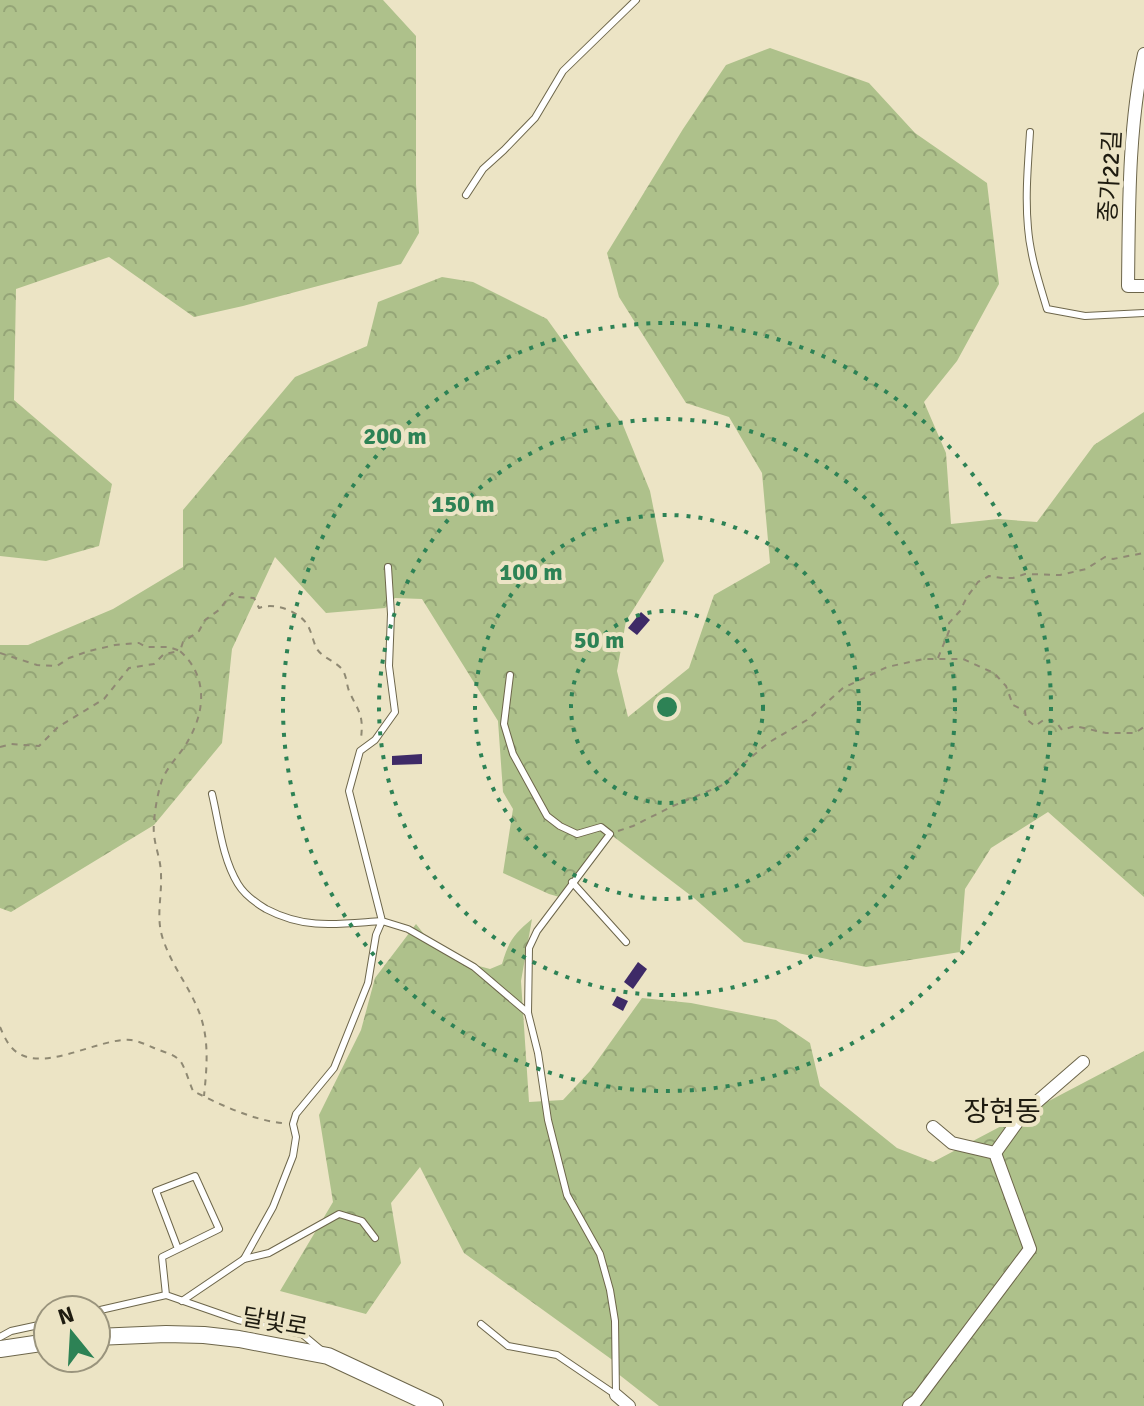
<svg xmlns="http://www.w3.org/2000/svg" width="1144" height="1406" viewBox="0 0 1144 1406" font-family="Signika,'Noto Sans KR',sans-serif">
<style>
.forest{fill:url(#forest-crowns)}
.building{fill:#3e2a67}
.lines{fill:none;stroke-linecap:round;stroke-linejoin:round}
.service-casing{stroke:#6d664b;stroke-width:8}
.minor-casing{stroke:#6d664b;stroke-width:14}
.secondary-casing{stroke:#6d664b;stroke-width:18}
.path{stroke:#8f8973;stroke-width:2;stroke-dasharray:6 6;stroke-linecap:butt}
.service{stroke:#fff;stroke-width:6}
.minor{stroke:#fff;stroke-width:12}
.secondary{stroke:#fff;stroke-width:16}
.ring{fill:none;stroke:#2d8255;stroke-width:4;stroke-dasharray:4 8}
.labels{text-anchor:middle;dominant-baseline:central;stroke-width:8;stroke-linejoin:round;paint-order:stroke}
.street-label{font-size:24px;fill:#1e1b10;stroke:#ece4c5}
.quarter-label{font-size:28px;fill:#1e1b10;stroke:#ece4c5}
.centre{fill:#2d8255;stroke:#ece4c5;stroke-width:4}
.ring-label{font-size:24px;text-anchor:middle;font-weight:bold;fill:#2d8255;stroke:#ece4c5;stroke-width:8;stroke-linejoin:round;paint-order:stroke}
</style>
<defs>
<pattern id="forest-crowns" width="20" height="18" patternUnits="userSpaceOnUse" patternTransform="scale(2)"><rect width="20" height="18" fill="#aec18b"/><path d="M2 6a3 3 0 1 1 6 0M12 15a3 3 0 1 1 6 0" fill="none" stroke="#95a577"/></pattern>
</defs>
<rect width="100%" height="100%" fill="#ece4c5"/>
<g class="forest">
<polygon points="0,0 383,0 416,36 416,184 419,233 401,264 243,306 194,317 109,257 16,289 14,400 112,484 99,546 46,561 0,556"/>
<polygon points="770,48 869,83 915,133 987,183 999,284 957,361 924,402 946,453 951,524 998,519 1037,522 1094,445 1144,412 1144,897 1048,812 991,848 965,889 960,952 866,967 744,942 694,898 610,834 563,898 549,894 503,873 513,809 503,792 498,721 422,599 395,598 385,608 326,613 275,557 232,649 222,743 154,825 11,912 0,908 0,645 28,645 113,609 183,567 183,510 295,377 367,346 378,302 442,277 473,282 547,319 623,425 650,491 664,561 626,621 617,671 628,717 689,668 714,595 770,563 762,473 729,417 686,403 619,297 607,253 683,129 726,65"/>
<path d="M532,919l-11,62 8,121 34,-2 27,-29 52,-73 49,5 85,17 34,23 10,43 77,62 36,14 211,-111v355h-485l-42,-33 1,-9 -154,-111 -44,-86 -29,36 10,60 -35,51 -86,-23 53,-89 -14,-87 42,-85 14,-52 41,-54 14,18 34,20 26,7 12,-5c7,-23 11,-29 30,-45z"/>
</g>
<g class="building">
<polygon points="641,612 650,620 637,635 628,628"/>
<polygon points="422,754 422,764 392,765 392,756"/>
<polygon points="638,962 647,969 633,989 624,982"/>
<polygon points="617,996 628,1001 623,1011 612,1005"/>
</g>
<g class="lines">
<defs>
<g id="service">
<path d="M1030,132c-2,32 -5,64 -2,96 2,27 11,54 19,81l38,7 59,-3"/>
<polyline points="466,195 483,169 504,150 535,118 563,71 636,0"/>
<polyline points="388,567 391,614 389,666 395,712 375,740 360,751 349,791 382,921 408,929 474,967 528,1013"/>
<polyline points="572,882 626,942"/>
<polyline points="178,1249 156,1191 195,1176 219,1229 162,1257 166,1295 238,1320 302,1334 320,1349"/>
<polyline points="244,1259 269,1253 339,1214 362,1221 375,1238"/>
<path d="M182,1301l62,-42 29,-52 20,-51 3,-19 -3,-13 3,-10 38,-46 34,-85 8,-48 6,-14c-44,3 -76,9 -116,-12 -10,-6 -22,-15 -28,-25 -16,-26 -19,-61 -26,-90"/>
<polyline points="96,1311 166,1295"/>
<polyline points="481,1324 508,1346 557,1355 616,1395 615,1321 610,1290 600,1254 567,1195 548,1120 538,1053 528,1013 529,948 537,931 610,834 601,827 577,834 560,826 547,816 513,754 504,724 510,675"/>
<polyline points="0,1337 11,1331 48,1323"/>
</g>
<g id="minor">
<path d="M1144,54c-16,75 -15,156 -16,232h16"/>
<polyline points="995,1153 1023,1114 1083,1062"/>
<polyline points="616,1395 629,1406"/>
<polyline points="909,1406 916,1401 1030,1249 995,1153 952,1143 933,1127"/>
</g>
<g id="secondary">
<polyline points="96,1337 166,1334 204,1335 239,1339 328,1356 435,1406"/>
<polyline points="0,1349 48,1342"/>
</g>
</defs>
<use href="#service" class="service-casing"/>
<use href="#minor" class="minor-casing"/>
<use href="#secondary" class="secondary-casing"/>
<g class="path">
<path d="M0,653l37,12 20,1 12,-8 20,-7 26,-6 24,-2 7,4h23l11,4 3,-9 16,-11 6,-11 14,-10 13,-17 5,4 17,1 5,10c15,-6 41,3 49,18 4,7 5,16 9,23 5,8 17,12 24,19 6,7 5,15 8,23 9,20 15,23 12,47"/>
<polyline points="938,658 949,631 949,623 960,611 967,597 978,582 989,576 1002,578 1013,578 1025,574 1060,575 1086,569 1105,557 1113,559 1144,553"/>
<path d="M0,747l11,-3 28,2 19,-19 46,-28 25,-31 25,-4 10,-10 16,-3c27,24 26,58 9,88 -7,14 -21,26 -27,41 -4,12 -7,28 -8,42 -2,21 7,34 7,53 1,24 -6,44 3,67 8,23 23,42 33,65 13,29 10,59 7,89"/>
<polyline points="618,831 633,826 673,806 725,784 742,765 768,743 807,720 843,688 887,667 924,659 963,659 994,673 1006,686 1013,705 1025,711 1026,719 1035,726 1045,719 1056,722 1062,730 1075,726 1106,733 1135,733 1144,727"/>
<path d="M0,1027c3,7 7,16 12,21 27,29 86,-11 119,-8 8,1 16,5 23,8 9,4 21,6 27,14 5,8 8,20 12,29 26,13 59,29 89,32"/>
</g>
<use href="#service" class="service"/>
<use href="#minor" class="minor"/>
<use href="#secondary" class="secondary"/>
</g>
<g class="ring">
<circle cx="667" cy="707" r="96"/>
<circle cx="667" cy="707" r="192"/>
<circle cx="667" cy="707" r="288"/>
<circle cx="667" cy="707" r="384"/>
</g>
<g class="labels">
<g class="street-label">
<text transform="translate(1110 176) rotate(-87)">종가22길</text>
<text transform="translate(275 1322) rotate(10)">달빛로</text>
</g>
<g class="quarter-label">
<text x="1002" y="1112">장현동</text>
</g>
</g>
<circle cx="667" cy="707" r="12" class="centre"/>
<g class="ring-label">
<text x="395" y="444">200 m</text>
<text x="463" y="512">150 m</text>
<text x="531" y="580">100 m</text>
<text x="599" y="648">50 m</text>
</g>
<g transform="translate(72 1334) rotate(342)"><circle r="38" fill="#ece4c5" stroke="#9a947d" stroke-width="2"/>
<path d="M0-6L14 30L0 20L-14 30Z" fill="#2d8255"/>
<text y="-12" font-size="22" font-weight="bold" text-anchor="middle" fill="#1e1b10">N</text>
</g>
</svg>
